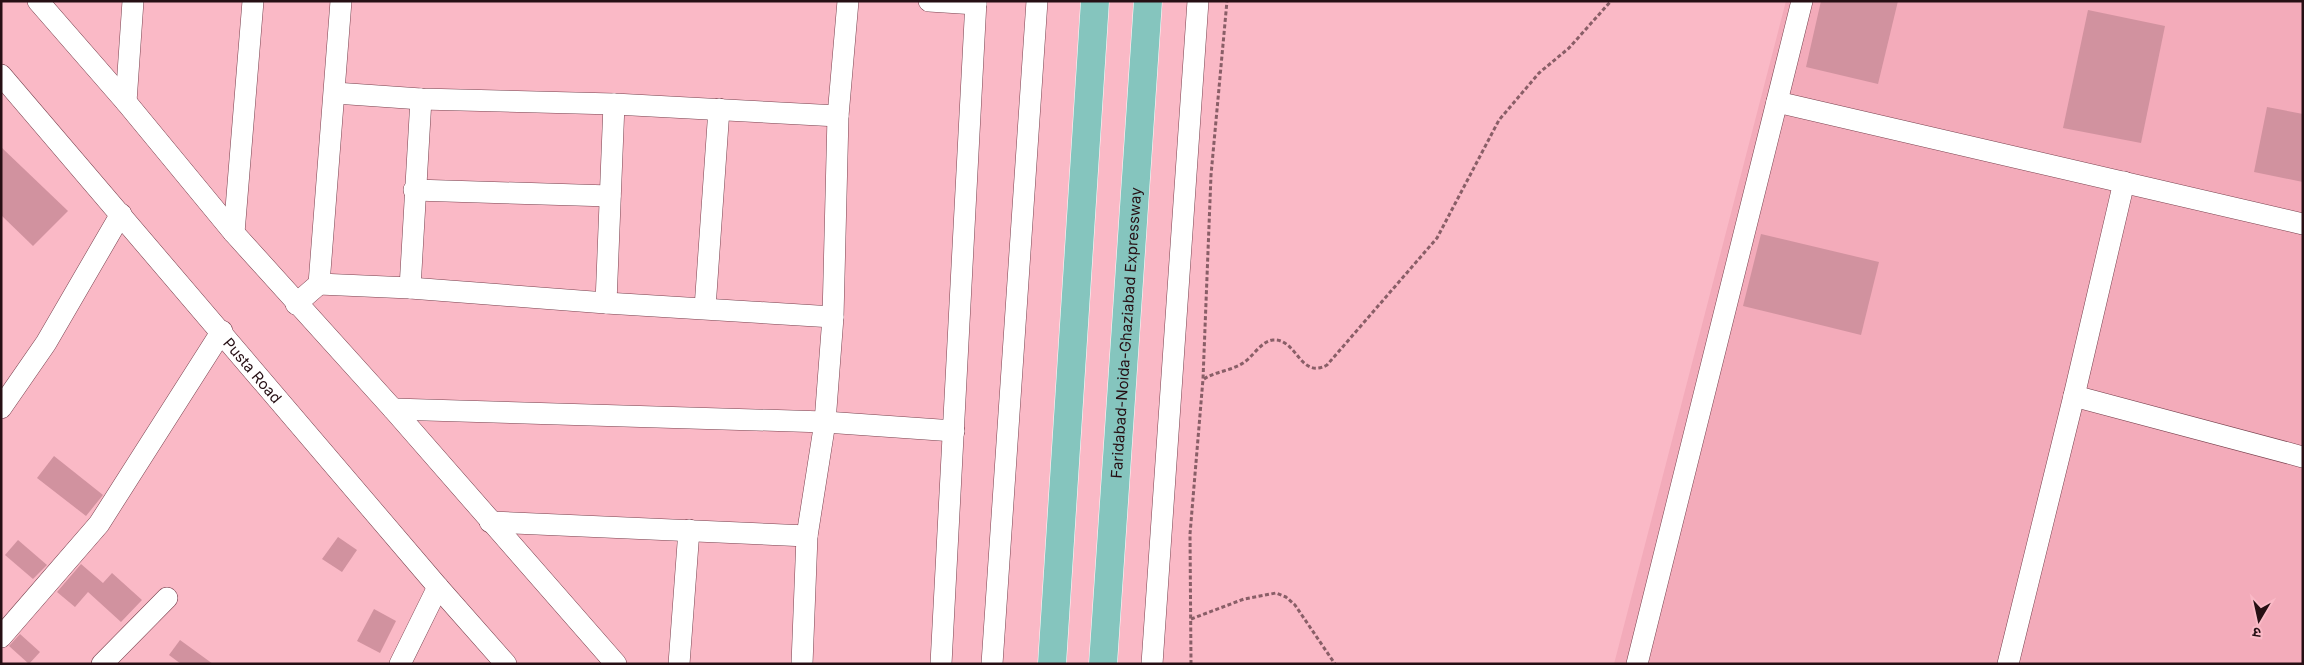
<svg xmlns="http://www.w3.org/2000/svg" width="2304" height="665" viewBox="0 0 2304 665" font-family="Inter,'Noto Sans Devanagari',sans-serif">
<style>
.built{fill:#f3abba}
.building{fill:#d1929f}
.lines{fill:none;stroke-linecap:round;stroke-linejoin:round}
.minor-casing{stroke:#78414e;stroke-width:22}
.major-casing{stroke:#fff;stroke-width:29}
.path{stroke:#895e67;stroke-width:3;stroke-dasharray:4 2.5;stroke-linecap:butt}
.minor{stroke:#fff;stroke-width:21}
.major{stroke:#85c5be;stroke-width:28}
.labels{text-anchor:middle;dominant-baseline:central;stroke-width:5;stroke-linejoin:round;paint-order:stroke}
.street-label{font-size:15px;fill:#260f14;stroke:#fab9c6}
</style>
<rect width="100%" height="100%" fill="#fab9c6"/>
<polygon class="built" points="1786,1 2303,1 2303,664 1614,664"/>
<g class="building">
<polygon points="1821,1 1898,1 1878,84 1806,67"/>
<polygon points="2088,10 2165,26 2141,143 2063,128"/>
<polygon points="2267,107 2303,114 2303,182 2254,172"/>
<polygon points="1,147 68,211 33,246 1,215"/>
<polygon points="1761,234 1879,262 1861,335 1743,306"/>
<polygon points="54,456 103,495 86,516 37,478"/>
<polygon points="338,537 357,550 342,572 322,559"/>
<polygon points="18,540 47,565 33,579 5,555"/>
<polygon points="81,564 103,583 112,573 142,600 121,622 88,592 75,607 57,592"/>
<polygon points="374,609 396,621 380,653 357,641"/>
<polygon points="20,634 40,652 29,664 9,646"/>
<polygon points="180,640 213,664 181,664 169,655"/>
</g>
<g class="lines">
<defs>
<g id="minor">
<polyline points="38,1 126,102 234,233 393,409 616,664"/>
<polyline points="929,1 976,4"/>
<path id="s1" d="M1,75l437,512 68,77"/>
<polyline points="335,93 421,99 614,104 838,116"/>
<polyline points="126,102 133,1"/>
<polyline points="1777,102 2303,224"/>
<polyline points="414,190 610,196"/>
<polyline points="234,233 253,1"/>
<polyline points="319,284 410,288 606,303 833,317 838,116 848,1"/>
<polyline points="410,288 421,99"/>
<polyline points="606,303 614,104"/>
<polyline points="296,304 319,284 341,1"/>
<polyline points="705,308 719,109"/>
<polyline points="2074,396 2303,457"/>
<polyline points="1,408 46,343 121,214"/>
<polyline points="393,409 825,422 954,431"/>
<polyline points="490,522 807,536"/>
<polyline points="1,637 99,524 222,331"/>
<polyline points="102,664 167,598"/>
<polyline points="400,664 438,587"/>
<polyline points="679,664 689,530"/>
<polyline points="802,664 807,536 825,422 833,317"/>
<polyline points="941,664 976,1"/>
<polyline points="992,664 1037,1"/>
<polyline points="1152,664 1198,1"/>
<polyline points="1637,664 1802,1"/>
<polyline points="2008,664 2074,396 2124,182"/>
</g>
<g id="major">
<polyline points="1052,664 1095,1"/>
<path id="s2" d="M1103,664l45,-663"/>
</g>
</defs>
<use href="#minor" class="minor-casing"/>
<use href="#major" class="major-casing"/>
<g class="path">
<path d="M1204,379c12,-8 27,-8 39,-16 10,-6 18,-22 30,-23 24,-2 27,40 54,25l110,-127 62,-118 40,-47 30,-25 42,-47"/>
<polyline points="1191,619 1244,599 1276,593 1286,597 1295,605 1335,664"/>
<polyline points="1191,664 1190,534 1203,379 1211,175 1227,1"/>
</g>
<use href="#minor" class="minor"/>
<use href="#major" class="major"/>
</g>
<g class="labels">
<g class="street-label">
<text stroke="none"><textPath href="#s2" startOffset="332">Faridabad-Noida-Ghaziabad Expressway</textPath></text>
<text stroke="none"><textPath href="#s1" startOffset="388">Pusta Road</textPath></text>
</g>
</g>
<rect width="2304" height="665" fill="none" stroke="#260f14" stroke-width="5"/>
<g transform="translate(2259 620) rotate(189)" stroke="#fab9c6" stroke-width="4" paint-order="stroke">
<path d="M0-4L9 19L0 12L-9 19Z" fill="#260f14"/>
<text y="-8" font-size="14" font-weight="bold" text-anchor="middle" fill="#260f14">उ</text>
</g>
</svg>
